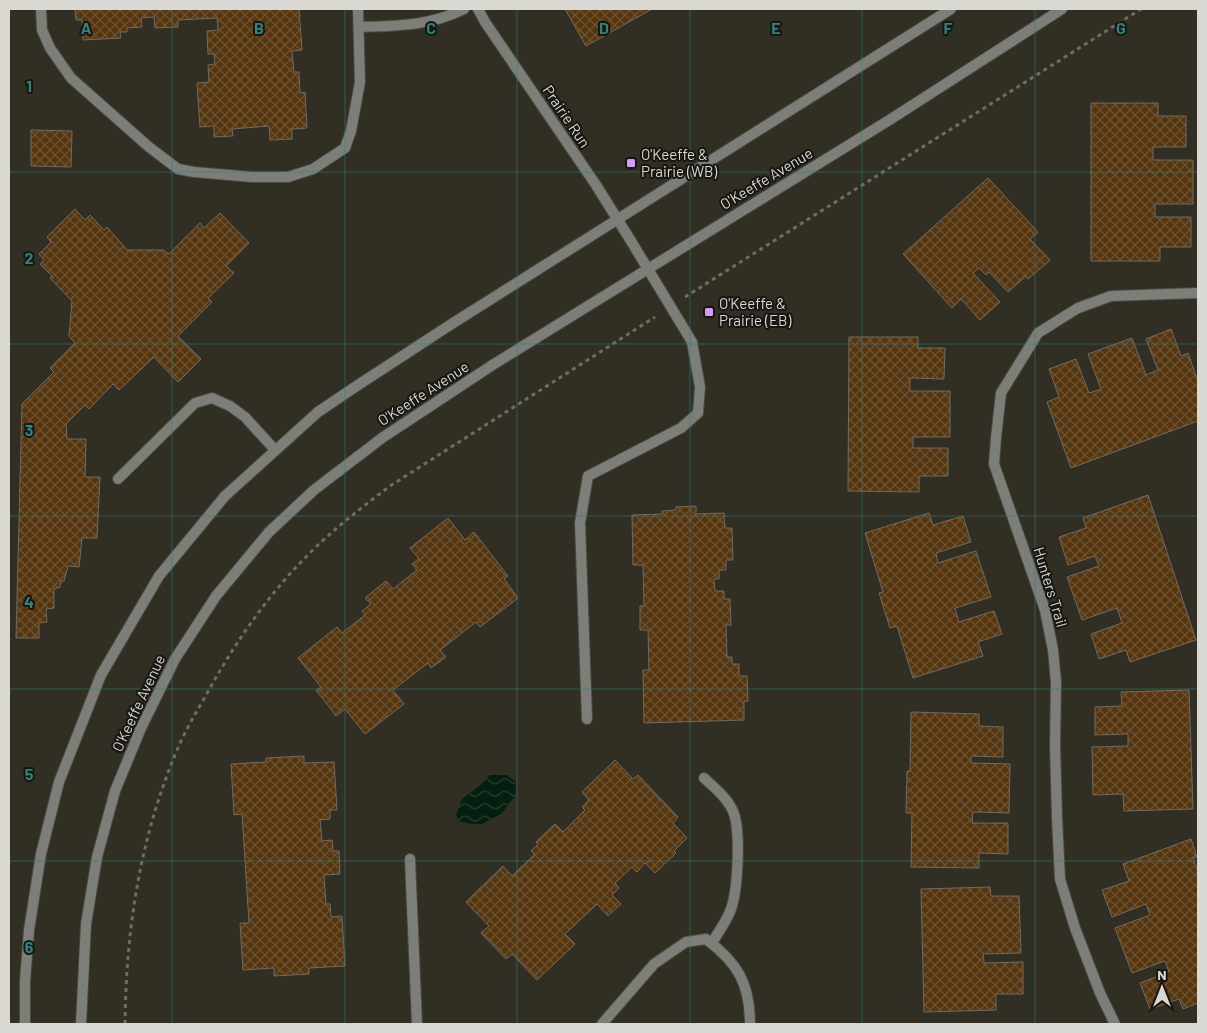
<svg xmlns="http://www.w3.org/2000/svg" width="1207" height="1033" viewBox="0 0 1207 1033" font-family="Barlow,sans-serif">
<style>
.water{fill:url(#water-waves)}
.building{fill:url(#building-cross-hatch);stroke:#736a61}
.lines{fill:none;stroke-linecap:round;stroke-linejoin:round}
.service-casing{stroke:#4c4940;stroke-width:12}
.minor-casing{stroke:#4c4940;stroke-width:12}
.tertiary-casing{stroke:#4c4940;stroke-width:12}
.path{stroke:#6f6c63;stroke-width:3;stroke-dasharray:4 4;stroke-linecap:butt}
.service{stroke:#7c7f79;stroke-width:10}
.minor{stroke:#7c7f79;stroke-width:10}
.tertiary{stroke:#7c7f79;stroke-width:10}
.grid{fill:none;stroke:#2d857d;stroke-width:1;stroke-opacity:0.55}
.poi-dot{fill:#d89af8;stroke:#171612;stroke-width:2}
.labels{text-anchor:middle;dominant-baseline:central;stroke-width:4;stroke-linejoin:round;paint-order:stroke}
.street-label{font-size:15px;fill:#dad8d2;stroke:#171612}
.poi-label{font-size:15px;fill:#dad8d2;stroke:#171612;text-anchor:start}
.grid-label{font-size:16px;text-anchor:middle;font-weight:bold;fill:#2d857d;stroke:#171612;stroke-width:4;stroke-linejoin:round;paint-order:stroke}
</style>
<defs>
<pattern id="water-waves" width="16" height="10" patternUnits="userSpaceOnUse" patternTransform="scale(1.25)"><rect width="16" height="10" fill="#041f0f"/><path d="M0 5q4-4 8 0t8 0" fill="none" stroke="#283f31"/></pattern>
<pattern id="building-cross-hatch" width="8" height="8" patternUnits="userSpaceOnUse" patternTransform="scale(1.25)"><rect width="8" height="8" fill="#55360f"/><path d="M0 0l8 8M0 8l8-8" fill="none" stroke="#6d5231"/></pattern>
</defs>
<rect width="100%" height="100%" fill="#312e24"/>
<polygon class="water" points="490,775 507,775 516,782 515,796 501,814 482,824 471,824 459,821 456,815 462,799 478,787"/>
<g class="building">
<polygon points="75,9 299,9 302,50 292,51 294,72 299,72 300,93 305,92 307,128 292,129 292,139 270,140 269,126 232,129 233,136 214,137 214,126 200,127 197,83 209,82 208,65 215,64 214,54 208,54 207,31 218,30 217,18 178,20 178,27 155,28 154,17 141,18 142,27 127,28 127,32 120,32 121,38 83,40 82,20 76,20"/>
<polygon points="565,9 652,9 586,46"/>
<polygon points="1091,103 1158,103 1158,116 1186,116 1186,147 1153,147 1153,160 1193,160 1193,204 1155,204 1155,217 1191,217 1191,247 1160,247 1160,261 1091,261"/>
<polygon points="31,130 72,131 71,167 31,166"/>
<polygon points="988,178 1038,232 1030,239 1050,260 1028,279 1026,276 1008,292 989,272 986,275 979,268 973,273 1000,302 980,320 961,299 952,308 903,254"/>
<polygon points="75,209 85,220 90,215 104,230 107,227 127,250 163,250 169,254 200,223 204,228 220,213 249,243 226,266 234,273 208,298 212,302 178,336 201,359 178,382 154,357 119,390 113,384 89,409 85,405 66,424 67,439 86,439 85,477 100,477 97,538 82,538 79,567 68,566 64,581 61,581 60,587 54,589 54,608 46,609 47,622 39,623 39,638 16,638 22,404 54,372 50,368 75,343 69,336 72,301 50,278 52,276 40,264 44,260 39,254 51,242 47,237"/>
<polygon points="1171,329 1181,356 1188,353 1198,382 1198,421 1071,468 1047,402 1059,397 1049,369 1076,359 1089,393 1101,389 1088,354 1132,338 1146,375 1158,370 1146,339"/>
<polygon points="849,337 918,337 918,348 945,348 944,379 910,378 910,391 950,391 950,437 913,437 913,448 948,448 948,476 919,476 919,492 848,491"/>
<polygon points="1148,495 1196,640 1130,662 1126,650 1099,659 1091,634 1122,623 1117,608 1082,620 1067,577 1099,566 1095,556 1068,565 1059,537 1086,528 1083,518"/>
<polygon points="696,506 696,514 724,513 725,528 732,528 733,560 726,560 726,570 719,570 719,579 714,579 715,591 724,591 724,599 730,599 731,625 726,625 727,657 732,657 732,664 739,664 739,676 747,676 748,701 744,701 744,720 644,723 643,670 649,670 648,630 640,630 640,606 644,606 643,565 633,565 632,515 662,514 662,511 676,510 676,507"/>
<polygon points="929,513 933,525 963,516 971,542 936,553 938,563 976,551 991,597 955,608 959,622 994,611 1002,634 978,642 983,656 913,678 897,626 890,628 879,593 883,592 865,533"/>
<polygon points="448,518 465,540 474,532 508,576 504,579 518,598 480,627 476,622 440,650 446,657 431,668 428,663 393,690 404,704 365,734 345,709 336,716 316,690 321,687 298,658 337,627 342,633 365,615 362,611 371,604 365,598 386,581 393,589 417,570 412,564 419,559 410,548"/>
<polygon points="1189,690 1193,809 1124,811 1123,794 1093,795 1092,747 1128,746 1128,734 1095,735 1095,707 1122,706 1121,692"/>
<polygon points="911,712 979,714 979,726 1003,727 1003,757 971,756 971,763 1010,764 1009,813 973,812 972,823 1008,823 1008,854 979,853 979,868 911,867 912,813 906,813 907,771 910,771"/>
<polygon points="304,756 304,763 334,762 337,810 330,810 330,819 320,820 322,841 332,840 333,851 339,851 340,874 324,875 326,904 330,904 331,917 342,916 345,966 309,968 309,974 274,976 274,968 243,970 240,923 249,923 242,814 234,815 231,764 266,762 266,758"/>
<polygon points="615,760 633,779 638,775 678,817 673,823 687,838 674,851 676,853 655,873 645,863 637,872 632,867 615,883 619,888 612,895 621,904 608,916 597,904 565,934 575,944 537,980 512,954 506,959 481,933 489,926 466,902 503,866 512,876 535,854 531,851 538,844 536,842 555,824 563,832 585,810 582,807 589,800 582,792"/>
<polygon points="1191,839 1197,857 1193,858 1198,872 1198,1003 1183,1009 1179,999 1150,1009 1140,983 1169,972 1165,961 1132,973 1115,928 1150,915 1146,904 1112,917 1102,890 1129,881 1123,864"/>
<polygon points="990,887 991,896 1019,896 1021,953 983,954 984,963 1023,962 1023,994 996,994 996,1010 924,1012 921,889"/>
</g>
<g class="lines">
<defs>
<g id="service">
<polyline points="41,9 42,30 50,48 71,78 149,147 178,169 194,172 252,177 288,177 313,169 345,148 351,131 360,82 358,9"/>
<path d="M359,27c38,-1 71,-1 105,-18"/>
<polyline points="118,479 195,403 212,398 230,406 245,417 275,450"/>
<polyline points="587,719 580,523 588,476 681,428 698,413 700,387 692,342 631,241"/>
<path d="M704,778c12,11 27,23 31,39 5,21 3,72 -4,92 -4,12 -13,23 -19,34"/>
<polyline points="410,859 417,1024"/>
<path d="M602,1024l52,-60 32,-22 20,-3c32,24 44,45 44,85"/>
</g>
<g id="minor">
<polyline points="478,9 485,22 596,185 631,241"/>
<polyline points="1115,1024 1100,993 1075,928 1060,879 1057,818 1055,746 1056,682 1053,650 1045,610 994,464 996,438 1001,393 1038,333 1078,308 1111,296 1198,293"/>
</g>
<g id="tertiary">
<polyline points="25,1024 25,981 29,930 41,854 59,782 101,675 159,576 225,496 318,412 355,387 450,325 951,9"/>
<polyline points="81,1024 86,924 97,857 115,791 141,728 175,659 216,596 269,532 314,490 382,438 494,364 891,119 1062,9"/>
</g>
</defs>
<use href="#service" class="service-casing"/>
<use href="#minor" class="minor-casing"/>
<use href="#tertiary" class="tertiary-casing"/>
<g class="path">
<polyline points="685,297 1141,9"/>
<path d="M125,1024c1,-98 16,-193 56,-283 10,-21 22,-40 33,-60 28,-49 62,-96 103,-135 23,-22 48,-41 73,-60l265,-169"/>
</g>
<use href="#service" class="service"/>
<use href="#minor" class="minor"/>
<use href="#tertiary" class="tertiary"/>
</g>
<path class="grid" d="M172,9v1015M345,9v1015M517,9v1015M690,9v1015M862,9v1015M1035,9v1015M9,172h1189M9,344h1189M9,516h1189M9,689h1189M9,861h1189"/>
<g class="poi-dot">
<rect x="626" y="158" width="10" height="10" rx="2.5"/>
<rect x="704" y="307" width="10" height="10" rx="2.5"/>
</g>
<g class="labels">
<g class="street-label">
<text transform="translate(567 116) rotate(56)">Prairie Run</text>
<text transform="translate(766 178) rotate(-31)">O'Keeffe Avenue</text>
<text transform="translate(423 393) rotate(-33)">O'Keeffe Avenue</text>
<text transform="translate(1051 587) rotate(73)">Hunters Trail</text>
<text transform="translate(138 703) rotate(-65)">O'Keeffe Avenue</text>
</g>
<g class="poi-label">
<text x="641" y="154">O'Keeffe &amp;<tspan x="641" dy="17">Prairie (WB)</tspan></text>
<text x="719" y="303">O'Keeffe &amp;<tspan x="719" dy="17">Prairie (EB)</tspan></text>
</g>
</g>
<g class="grid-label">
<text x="86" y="34">A</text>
<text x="259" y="34">B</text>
<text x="431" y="34">C</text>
<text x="604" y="34">D</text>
<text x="776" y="34">E</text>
<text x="948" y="34">F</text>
<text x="1121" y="34">G</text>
<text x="29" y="92">1</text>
<text x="29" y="264">2</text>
<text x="29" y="436">3</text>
<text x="29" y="608">4</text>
<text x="29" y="780">5</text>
<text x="29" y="953">6</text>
</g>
<rect width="1207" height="1033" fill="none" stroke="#dad8d2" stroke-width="20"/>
<g transform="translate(1162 988)" stroke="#171612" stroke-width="4" paint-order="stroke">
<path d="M0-4L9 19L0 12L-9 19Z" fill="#dad8d2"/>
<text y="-8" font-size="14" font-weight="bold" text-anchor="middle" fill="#dad8d2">N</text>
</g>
</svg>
